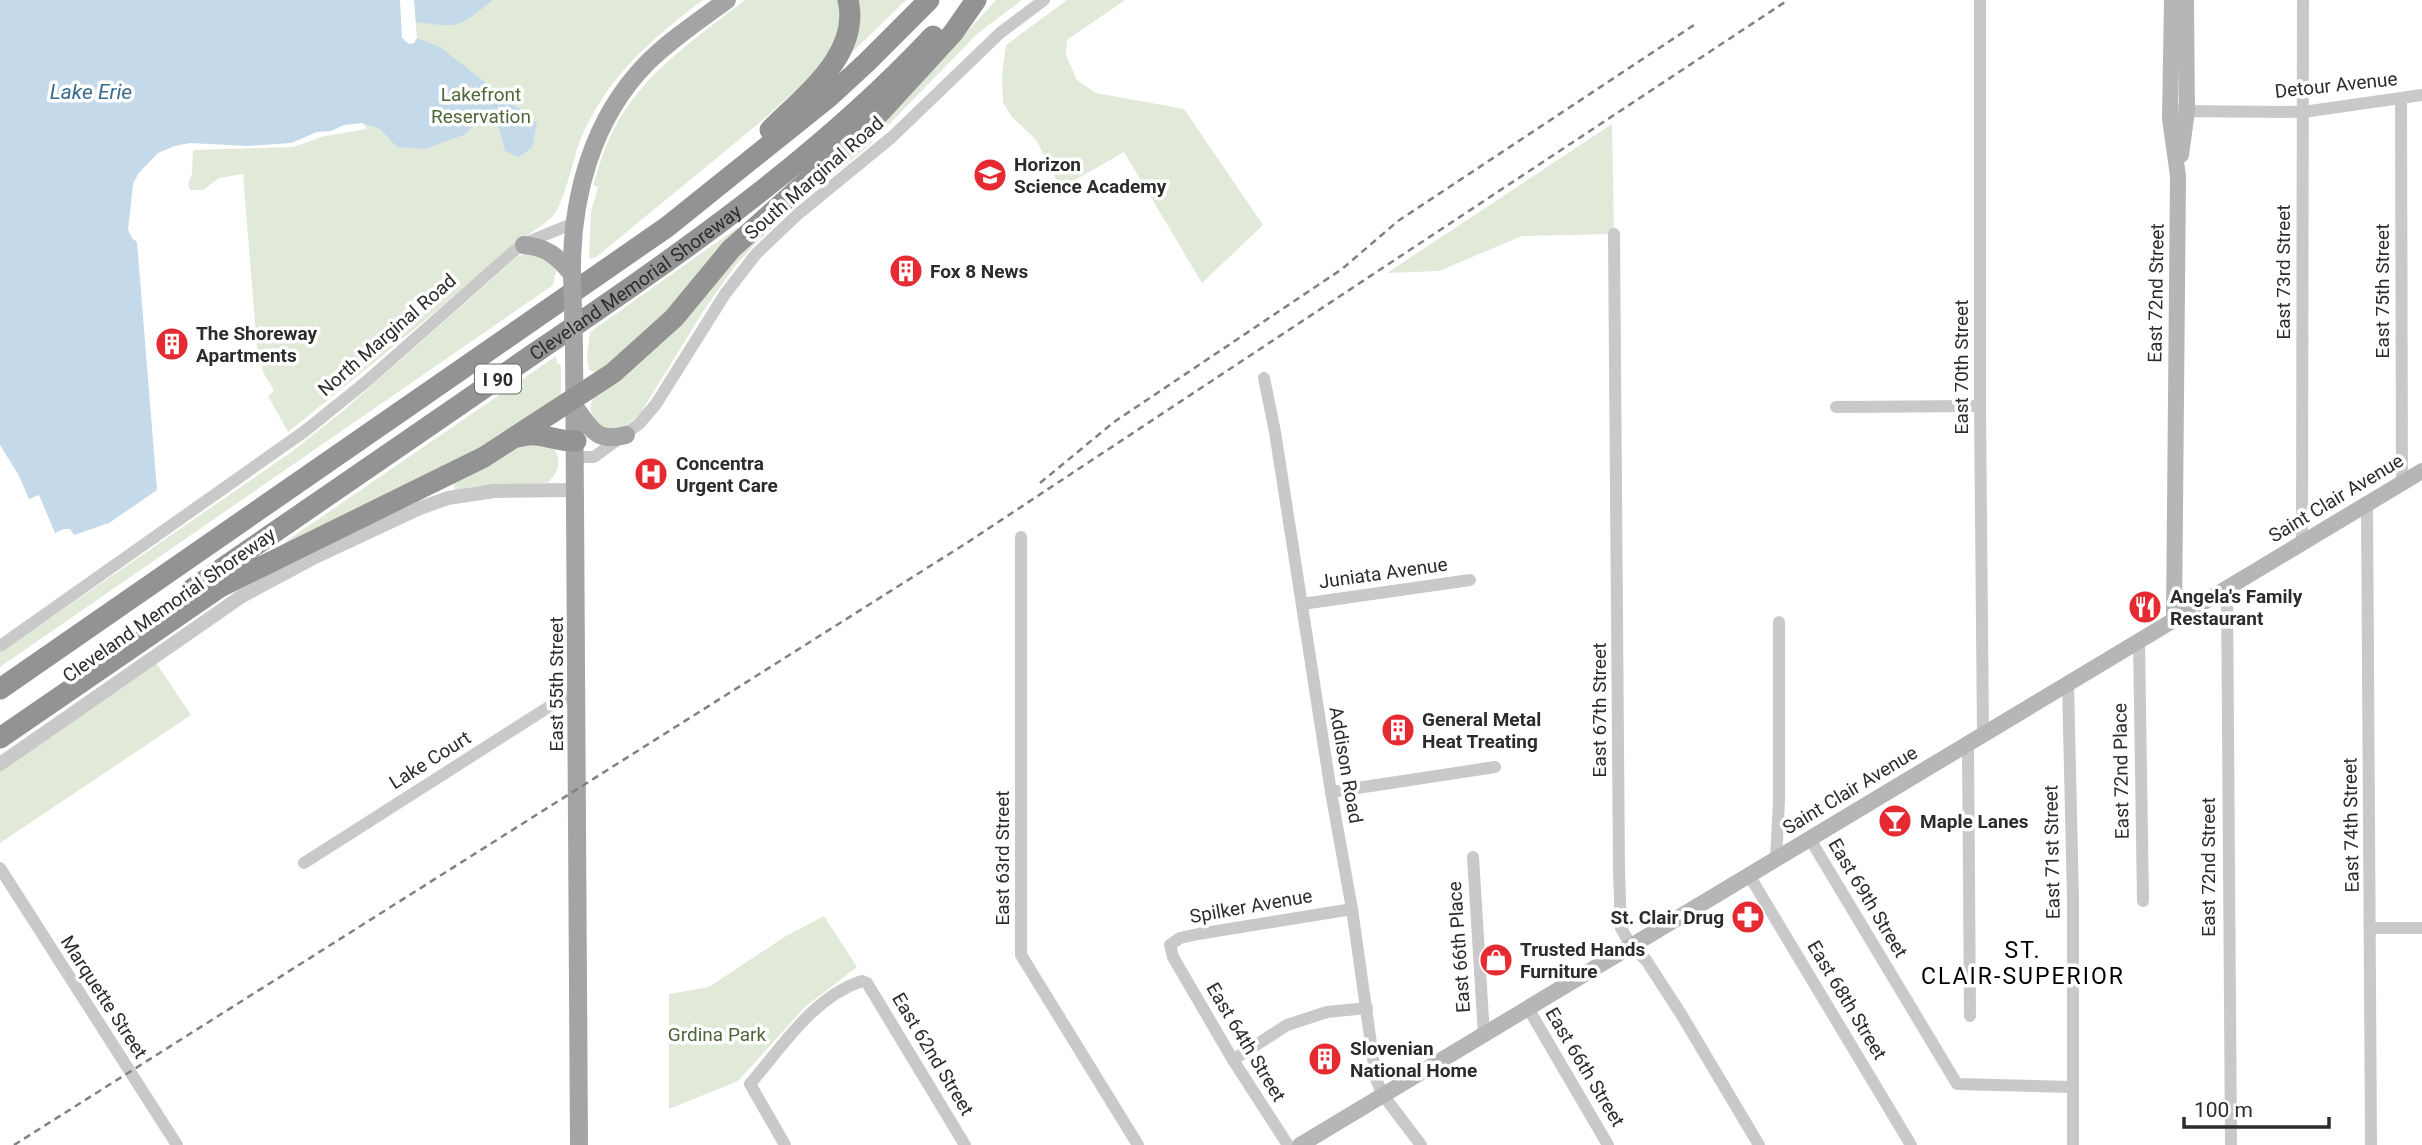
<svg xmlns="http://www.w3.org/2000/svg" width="2422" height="1145" viewBox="0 0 2422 1145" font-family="Roboto,sans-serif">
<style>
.green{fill:#e1ead9}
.water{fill:#c4daeb}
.pier{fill:#fff}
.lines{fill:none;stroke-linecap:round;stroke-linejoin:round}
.minor{stroke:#c9c9c9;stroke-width:12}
.tertiary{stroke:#c9c9c9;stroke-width:14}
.secondary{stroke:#b6b6b6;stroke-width:16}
.primary{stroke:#a4a4a4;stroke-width:18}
.motorway{stroke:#939393;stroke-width:21}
.rail{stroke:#818181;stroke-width:2.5;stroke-dasharray:7 5;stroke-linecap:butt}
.primary-bridge{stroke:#a4a4a4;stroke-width:18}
.labels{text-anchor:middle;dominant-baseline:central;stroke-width:7;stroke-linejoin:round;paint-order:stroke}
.shield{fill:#fff;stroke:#6b6b6b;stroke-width:2}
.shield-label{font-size:18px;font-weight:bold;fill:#2c2c2c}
.street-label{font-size:19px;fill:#2c2c2c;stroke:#fff}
.park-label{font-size:19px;fill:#4d6739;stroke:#fff}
.poi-label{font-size:19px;font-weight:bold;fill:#2c2c2c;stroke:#fff;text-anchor:start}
.water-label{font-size:21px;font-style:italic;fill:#3a6b8e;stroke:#fff}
.quarter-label{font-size:23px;letter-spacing:2px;fill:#000;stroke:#fff}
</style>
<rect width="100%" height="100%" fill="#fff"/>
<g class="green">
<path d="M289,0h414c-53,40 -95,76 -122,138 -8,20 -16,65 -29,79 -14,13 -33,22 -47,35 -71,62 -143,121 -217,180l-20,-36 6,-5 -11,-19 -6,-25 -14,-173 -24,4 -16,12h-13l-2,-6 4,-10 1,-24 100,-3 32,-11 42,-7 -76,-103z"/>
<path d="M745,0h97l-2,35 -16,30 -66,59 -163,134h-6l2,-46 7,-25 -5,-2c5,-14 8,-28 14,-41 26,-64 85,-103 138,-144z"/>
<polygon points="854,0 906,0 844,60"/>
<path d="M996,0h26l-44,33 -113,116 -70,57 -41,39 -19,21 -31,44 -64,104 -14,12 -22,6c-13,-17 -19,-21 -7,-41l340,-326z"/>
<polygon points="1067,0 1125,0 1067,40 1066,55 1077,80 1096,93 1184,109 1263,225 1202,283 1124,152 1063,187 1058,183 1036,140 1011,116 1003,102 1002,74 1006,45"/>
<polygon points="1612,124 1614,234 1522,236 1439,271 1387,273"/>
<polygon points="737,228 742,231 692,292 599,374 589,370 587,356 590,332"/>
<polygon points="529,252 550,260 556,271 553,285 0,667 0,653 290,453 343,411 517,257"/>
<polygon points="556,356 557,363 561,365 561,399 544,415 288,546 285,542"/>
<path d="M522,442l29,2c11,14 10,27 -4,39l-69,3 -23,4 -2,-10z"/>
<polygon points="153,658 191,715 0,843 0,764"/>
<polygon points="824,916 857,967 805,1007 738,1081 669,1109 669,994 709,987 786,936"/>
</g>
<path class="water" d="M0,0h493c-36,28 -31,28 -77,22l1,16 23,9 97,76 -5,25 -14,9 -13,-6 -7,-27h-24l-8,10 -41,15 -28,-2 -17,-18 -18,-6 -18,2 -13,6 -14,1 -26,11 -44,3 -57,-3 -15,3 -17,7 -20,21 -5,10 -5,46 4,8 5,4 20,248 -48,33 -35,12 -4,-6h-6l-9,4 -16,-38 -10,4 -11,-25 -18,-29z"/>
<polygon class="pier" points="400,0 414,0 417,38 414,43 409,44 402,38"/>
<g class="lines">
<g class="minor">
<polyline points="1980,0 1980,406 1983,735"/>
<polyline points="2401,98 2402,483"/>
<polyline points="2171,111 2303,112 2422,95"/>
<polyline points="1614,234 1619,871 1621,928 1631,946 1646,960 1681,1014 1759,1145"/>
<polyline points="1264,378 1275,432 1331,792 1352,909 1376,1079 1383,1095 1421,1145"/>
<polyline points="1836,407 1980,406"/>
<polyline points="576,457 594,457 639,424 656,404 725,294 756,254 798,214 892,137 1000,33 1044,0"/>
<polyline points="2367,504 2371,1145"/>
<polyline points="1021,537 1021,955 1138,1145"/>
<polyline points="2302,543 2303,0"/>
<polyline points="2227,589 2231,1145"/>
<polyline points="1302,604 1470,580"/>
<polyline points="2139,641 2143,901"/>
<polyline points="0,646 305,431 367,381 514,251 530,241 574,223"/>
<polyline points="2068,684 2073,899 2073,1145"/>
<polyline points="1968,744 1970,1016"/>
<polyline points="1331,792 1495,767"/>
<polyline points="1810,839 1957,1084 2072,1087"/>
<polyline points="1473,857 1484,1035"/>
<polyline points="1776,859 1779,801 1779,622"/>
<polyline points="304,863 555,703 578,692"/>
<polyline points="0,868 177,1145"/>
<polyline points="1749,875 1911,1145"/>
<polyline points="2372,928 2422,928"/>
<polyline points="1528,1008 1608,1145"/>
<polyline points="1233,1060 1287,1025 1327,1012 1367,1008"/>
<path d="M785,1145l-35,-61c32,-37 63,-87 112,-103l5,2 98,162"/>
<polyline points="1288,1145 1233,1060 1173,957 1170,945 1180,938 1198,934 1352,909"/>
</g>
<polyline class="tertiary" points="0,764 242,596 313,558 420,508 448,498 494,491 576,490"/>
<g class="secondary">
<polyline points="2172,0 2170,119 2178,176 2174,620"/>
<polyline points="2181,155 2187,111 2186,0"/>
<polyline points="1300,1145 2422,471"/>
</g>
<g class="primary">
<path d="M524,245c23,2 34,12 48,29"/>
<path d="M572,274c-1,-76 20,-155 75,-211 24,-24 53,-43 80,-63"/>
<polyline points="574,346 579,1145"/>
<path d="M575,407c16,22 21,36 51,28"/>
</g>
<g class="motorway">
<path d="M770,130c34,-34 91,-76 78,-130"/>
<path d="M518,437c23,-7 35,5 58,4"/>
<path id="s1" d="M192,589c113,-78 226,-156 340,-234 141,-96 284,-194 401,-319"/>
<polyline points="0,689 667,227 829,97 867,62 929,0"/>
<polyline points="0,738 220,587 484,457 613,373 674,318 731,249 863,131 953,33 976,0"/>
</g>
<g class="rail">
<polyline points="1040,483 1114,422 1342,269 1398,221 1694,25"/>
<polyline points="14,1145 965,544 1788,0"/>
</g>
<polyline class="primary-bridge" points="572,274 574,346"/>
</g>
<defs>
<symbol id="school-disc" viewBox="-11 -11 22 22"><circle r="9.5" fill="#e62a32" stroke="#fff"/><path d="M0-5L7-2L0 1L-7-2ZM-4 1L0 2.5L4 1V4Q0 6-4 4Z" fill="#fff"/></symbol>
<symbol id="building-disc" viewBox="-11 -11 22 22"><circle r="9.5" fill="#e62a32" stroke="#fff"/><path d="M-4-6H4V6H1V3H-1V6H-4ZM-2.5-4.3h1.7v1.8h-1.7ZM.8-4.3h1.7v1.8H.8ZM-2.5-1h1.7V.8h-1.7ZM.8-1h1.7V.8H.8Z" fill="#fff"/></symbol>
<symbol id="hospital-disc" viewBox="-11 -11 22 22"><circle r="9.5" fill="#e62a32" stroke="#fff"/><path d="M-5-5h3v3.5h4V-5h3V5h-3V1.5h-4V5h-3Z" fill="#fff"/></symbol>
<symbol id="restaurant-disc" viewBox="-11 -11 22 22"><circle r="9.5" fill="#e62a32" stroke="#fff"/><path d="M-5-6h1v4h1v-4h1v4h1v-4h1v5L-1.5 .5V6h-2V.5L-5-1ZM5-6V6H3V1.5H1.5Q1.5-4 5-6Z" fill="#fff"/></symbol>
<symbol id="bar-disc" viewBox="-11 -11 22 22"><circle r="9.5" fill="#e62a32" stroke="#fff"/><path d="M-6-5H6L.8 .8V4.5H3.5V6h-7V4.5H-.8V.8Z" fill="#fff"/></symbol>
<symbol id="pharmacy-disc" viewBox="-11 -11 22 22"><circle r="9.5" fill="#e62a32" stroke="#fff"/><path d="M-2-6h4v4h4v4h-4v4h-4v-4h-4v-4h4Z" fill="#fff"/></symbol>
<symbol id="shop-disc" viewBox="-11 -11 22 22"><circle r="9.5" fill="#e62a32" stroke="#fff"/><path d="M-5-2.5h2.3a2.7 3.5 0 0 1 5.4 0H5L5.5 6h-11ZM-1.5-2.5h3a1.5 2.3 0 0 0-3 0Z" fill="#fff"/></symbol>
</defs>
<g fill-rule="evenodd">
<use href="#school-disc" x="971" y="156" width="38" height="38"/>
<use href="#building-disc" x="887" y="252" width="38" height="38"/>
<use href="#building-disc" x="153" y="325" width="38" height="38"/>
<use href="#hospital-disc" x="632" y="455" width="38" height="38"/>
<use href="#restaurant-disc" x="2126" y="588" width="38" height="38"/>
<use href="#building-disc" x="1379" y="711" width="38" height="38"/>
<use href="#bar-disc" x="1876" y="802" width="38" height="38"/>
<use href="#pharmacy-disc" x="1729" y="898" width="38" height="38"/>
<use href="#shop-disc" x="1477" y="941" width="38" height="38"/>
<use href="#building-disc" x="1306" y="1040" width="38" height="38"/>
</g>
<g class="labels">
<rect class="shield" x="475" y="364.5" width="46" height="29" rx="5"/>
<g class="shield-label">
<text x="498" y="379">I 90</text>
</g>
<g class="street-label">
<text transform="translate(2336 85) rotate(-6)">Detour Avenue</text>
<text transform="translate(814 178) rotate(-41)">South Marginal Road</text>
<text transform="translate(2283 272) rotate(-90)">East 73rd Street</text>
<text stroke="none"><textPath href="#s1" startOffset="539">Cleveland Memorial Shoreway</textPath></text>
<text transform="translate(2382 291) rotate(-90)">East 75th Street</text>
<text transform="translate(2156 293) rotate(-89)">East 72nd Street</text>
<text transform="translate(387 335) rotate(-41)">North Marginal Road</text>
<text transform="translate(1961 367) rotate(-90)">East 70th Street</text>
<text transform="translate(2336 498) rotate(-31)">Saint Clair Avenue</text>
<text transform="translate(1383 573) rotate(-8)">Juniata Avenue</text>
<text transform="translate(169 605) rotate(-35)">Cleveland Memorial Shoreway</text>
<text transform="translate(556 684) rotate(-90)">East 55th Street</text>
<text transform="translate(1599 710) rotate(-90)">East 67th Street</text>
<text transform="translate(430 760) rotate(-32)">Lake Court</text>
<text transform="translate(1346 765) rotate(80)">Addison Road</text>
<text transform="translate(2121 771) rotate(-91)">East 72nd Place</text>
<text transform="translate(1850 790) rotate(-31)">Saint Clair Avenue</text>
<text transform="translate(2351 825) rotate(-91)">East 74th Street</text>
<text transform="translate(2052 852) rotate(-91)">East 71st Street</text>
<text transform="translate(1002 858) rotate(-90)">East 63rd Street</text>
<text transform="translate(2208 867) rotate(-90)">East 72nd Street</text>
<text transform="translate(1868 898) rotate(59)">East 69th Street</text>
<text transform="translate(1251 906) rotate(-10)">Spilker Avenue</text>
<text transform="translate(1459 947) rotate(-94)">East 66th Place</text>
<text transform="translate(104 997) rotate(57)">Marquette Street</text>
<text transform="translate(1847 1000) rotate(59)">East 68th Street</text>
<text transform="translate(1246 1042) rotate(59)">East 64th Street</text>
<text transform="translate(933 1054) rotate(59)">East 62nd Street</text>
<text transform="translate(1585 1067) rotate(59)">East 66th Street</text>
</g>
<g class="park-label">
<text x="481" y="94">Lakefront<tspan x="481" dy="22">Reservation</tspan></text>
<text x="717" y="1034">Grdina Park</text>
</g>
<g class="poi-label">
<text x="1014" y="164">Horizon<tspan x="1014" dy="22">Science Academy</tspan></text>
<text x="930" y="271">Fox 8 News</text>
<text x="196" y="333">The Shoreway<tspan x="196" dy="22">Apartments</tspan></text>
<text x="676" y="463">Concentra<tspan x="676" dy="22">Urgent Care</tspan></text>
<text x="2170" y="596">Angela's Family<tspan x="2170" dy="22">Restaurant</tspan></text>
<text x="1422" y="719">General Metal<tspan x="1422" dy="22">Heat Treating</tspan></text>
<text x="1920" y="821">Maple Lanes</text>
<text x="1724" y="917" text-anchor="end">St. Clair Drug</text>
<text x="1520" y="949">Trusted Hands<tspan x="1520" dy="22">Furniture</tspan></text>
<text x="1350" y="1048">Slovenian<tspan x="1350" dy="22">National Home</tspan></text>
</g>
<g class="water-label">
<text x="91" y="92">Lake Erie</text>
</g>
<g class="quarter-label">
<text x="2023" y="950">ST.<tspan x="2023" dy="26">CLAIR-SUPERIOR</tspan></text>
</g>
</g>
<path d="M2184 1117v10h145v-10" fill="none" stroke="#2c2c2c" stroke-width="3.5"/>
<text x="2194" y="1117" font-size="21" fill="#2c2c2c" stroke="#ffffff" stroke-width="5" paint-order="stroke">100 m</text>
</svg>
